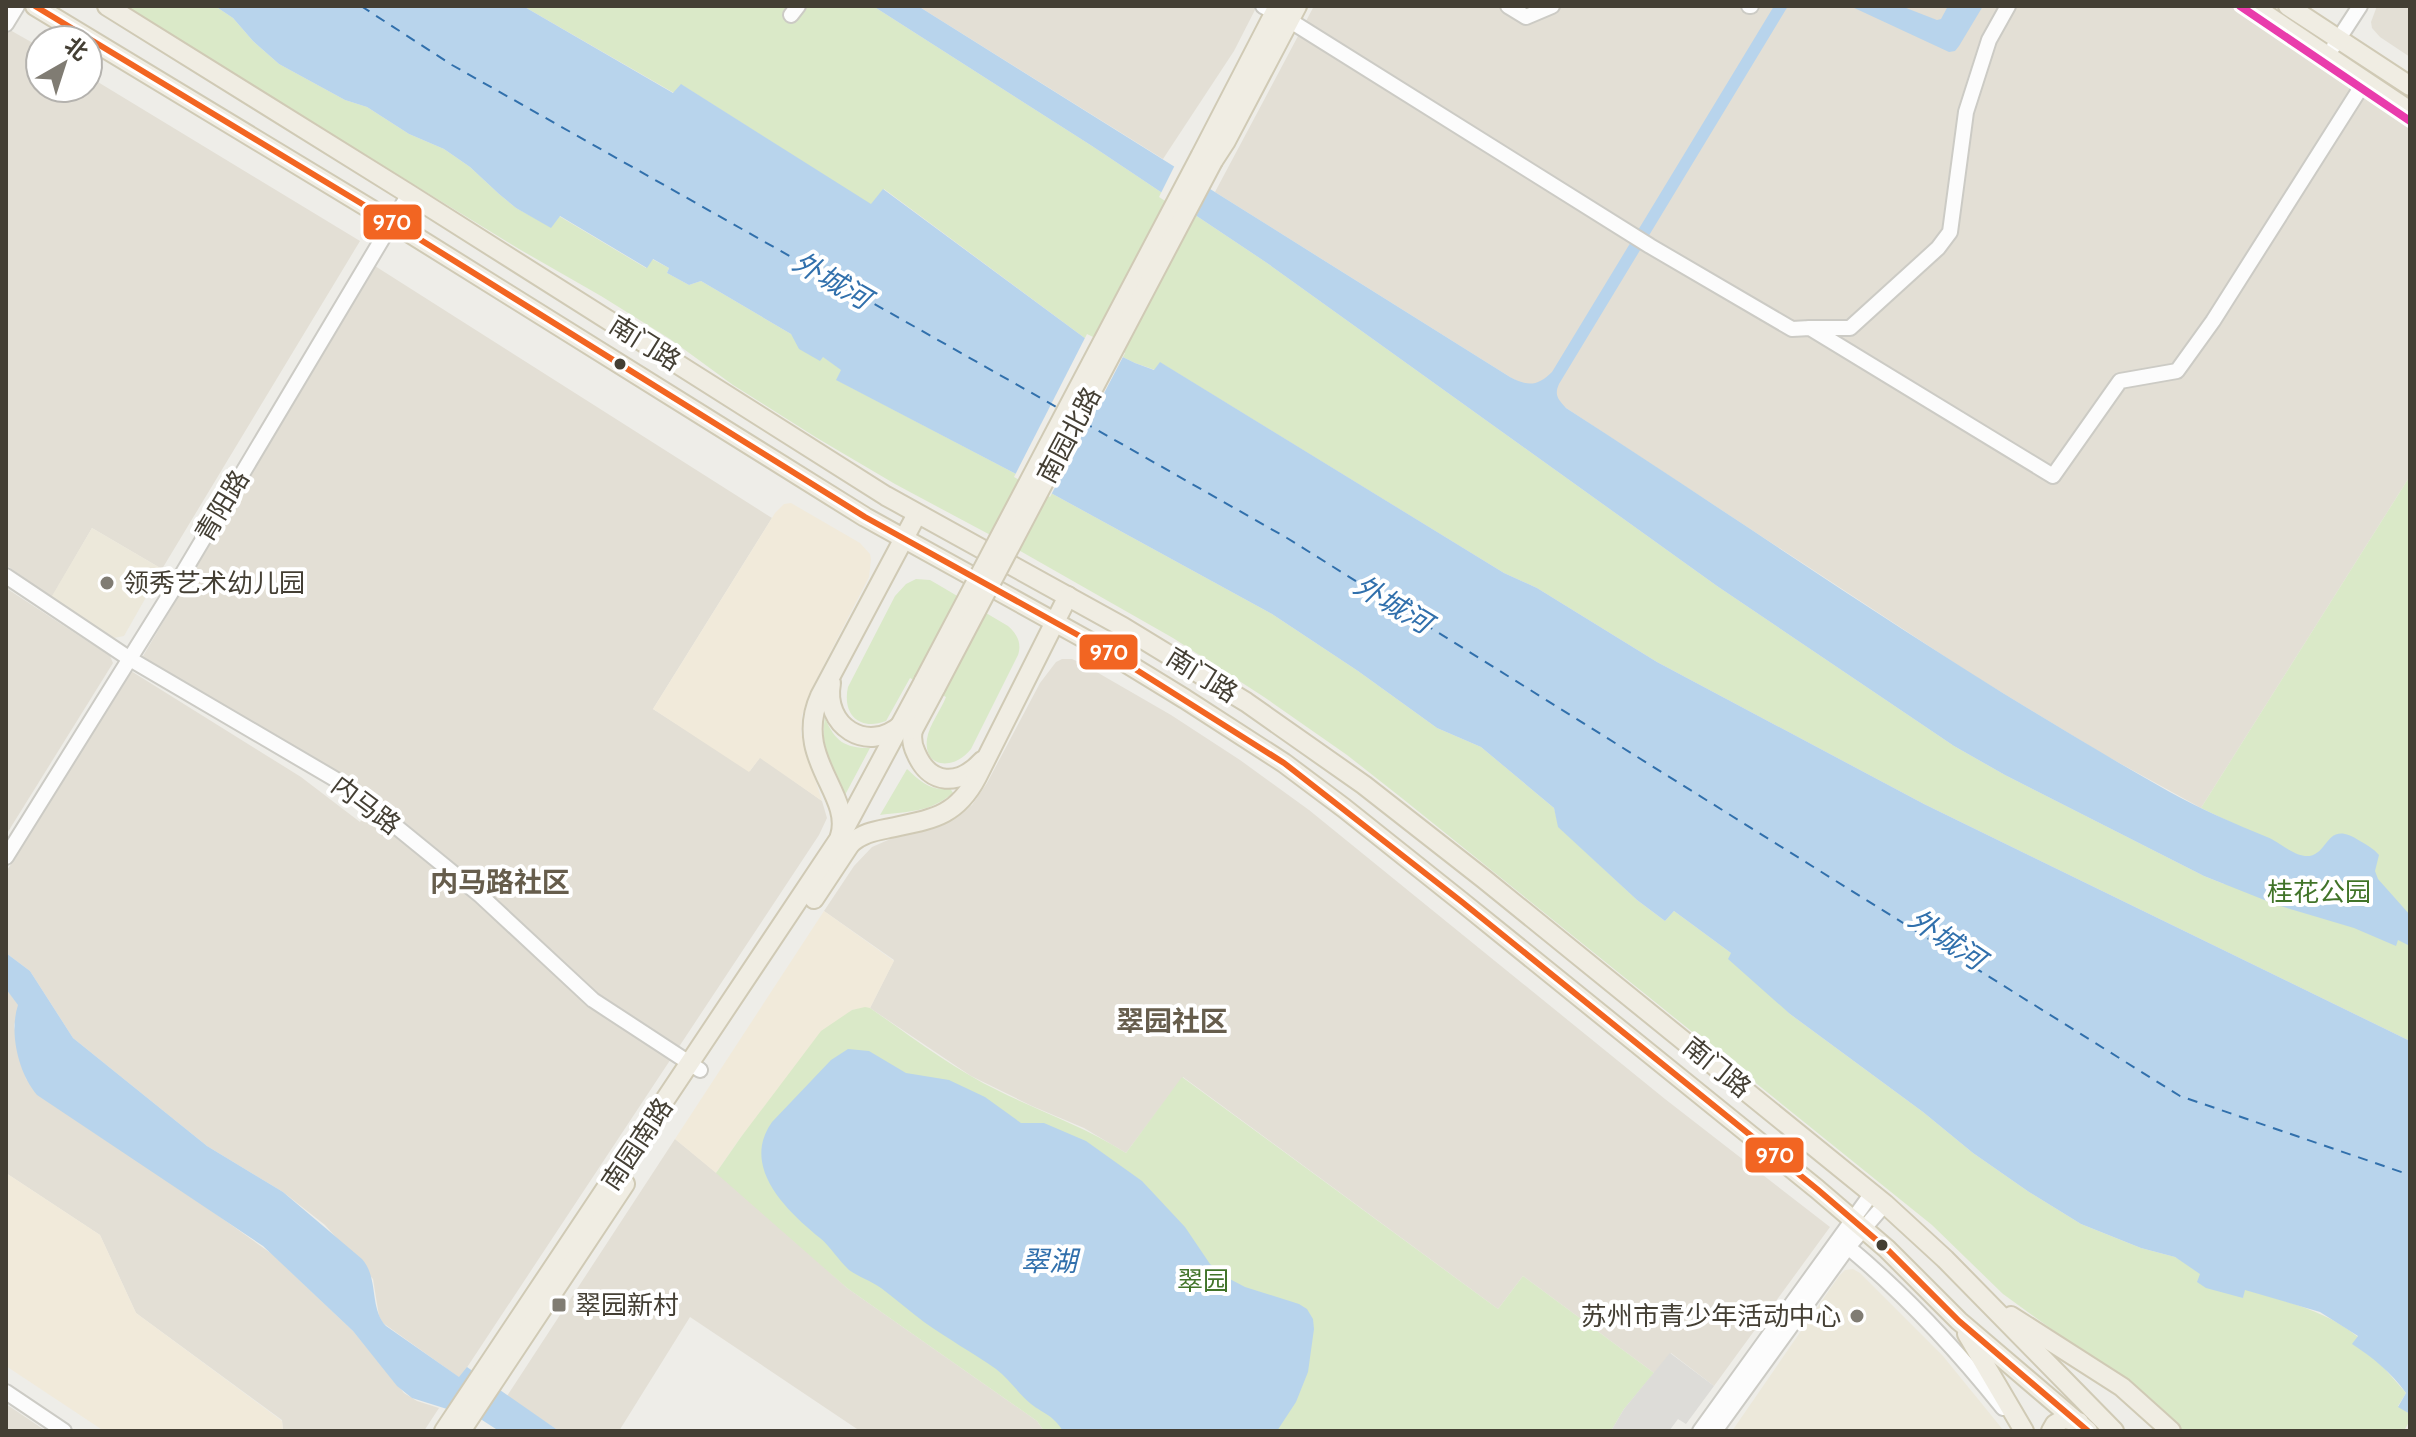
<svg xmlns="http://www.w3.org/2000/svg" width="2416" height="1437" viewBox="0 0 2416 1437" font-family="Cabin,'Noto Sans SC',sans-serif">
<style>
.residential{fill:#e3dfd5}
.commercial{fill:#f1eada}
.education{fill:#ece8da}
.green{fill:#dae9c8}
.parking{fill:#dddcd8}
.water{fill:#b8d4ec}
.pier{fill:#eeede8}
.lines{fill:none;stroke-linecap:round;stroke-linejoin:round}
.ferry{stroke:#3170ac;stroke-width:2;stroke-dasharray:10 8;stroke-linecap:butt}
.minor-casing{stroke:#cccbc5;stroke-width:18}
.major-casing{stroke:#d0cab5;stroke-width:22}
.minor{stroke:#fcfcfc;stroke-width:14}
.major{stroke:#f0ede3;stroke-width:18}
.major-bridge-casing{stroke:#d0cab5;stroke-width:22;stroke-linecap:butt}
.major-bridge{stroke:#f0ede3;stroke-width:18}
.bus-1-casing{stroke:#fff;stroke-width:12}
.bus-1{stroke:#f26522;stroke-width:6}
.metro-1-casing{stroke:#fff;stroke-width:14}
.metro-1{stroke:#e93cac;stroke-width:8}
.bus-dot{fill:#443f34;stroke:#fff;stroke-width:3}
.poi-dot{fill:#807c73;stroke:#fff;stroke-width:3}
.labels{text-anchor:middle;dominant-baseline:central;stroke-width:8;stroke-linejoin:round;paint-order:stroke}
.street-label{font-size:26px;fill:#443f34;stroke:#fff}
.poi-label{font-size:26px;fill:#443f34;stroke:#fff;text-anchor:start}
.park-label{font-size:26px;fill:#417429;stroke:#fff}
.water-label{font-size:28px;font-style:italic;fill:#3170ac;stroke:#fff}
.neighbourhood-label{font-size:28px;font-weight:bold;fill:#665d4c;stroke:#fff}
.line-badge{stroke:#fff;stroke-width:3}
.badge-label{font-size:22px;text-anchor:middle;font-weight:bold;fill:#fff}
</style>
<rect width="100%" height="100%" fill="#eeede8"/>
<g class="residential">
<polygon points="918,6 1257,6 1234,51 1163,159"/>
<polygon points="1314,6 2236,6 2410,122 2410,476 2201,808 2103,754 1973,675 1566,408 1510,377 1215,192"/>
<polygon points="2377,6 2410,6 2410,57 2380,37 2372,28 2371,22"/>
<polygon points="10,30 40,47 40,88 88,88 88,76 360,241 162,569 92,528 52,597 6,565 6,36"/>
<polygon points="375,266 772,518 653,709 750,771 760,757 822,801 827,818 819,835 460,1378 383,1323 379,1316 373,1279 325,1225 283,1192 207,1146 73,1038 30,971 6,953 6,872 131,671 301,777 360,822 366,813 310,766 140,661"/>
<polygon points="6,588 110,656 113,663 6,835"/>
<polygon points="1062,659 1072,659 1081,663 1171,715 1240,760 1309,810 1665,1099 1830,1227 1714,1386 1671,1353 1654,1373 1523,1276 1498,1309 1183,1077 1126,1153 1084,1128 1032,1106 971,1076 870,1008 894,960 824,911 854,866 872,847 895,837 948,822 972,805 987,783 1040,683 1056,662"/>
<polygon points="6,989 19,1005 14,1026 26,1079 272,1254 353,1331 404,1393 417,1401 439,1408 424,1431 283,1431 282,1420 136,1313 100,1235 6,1173"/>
<polygon points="675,1139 750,1200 847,1288 1037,1421 1044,1431 860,1431 690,1317 619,1431 559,1431 507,1396"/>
<polygon points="6,1404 46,1431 6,1431"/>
</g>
<g class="commercial">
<polygon points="791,503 860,543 870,554 871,559 869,577 813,686 802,715 801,734 822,801 760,758 749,772 653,709 775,513 784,504"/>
<polygon points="824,911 894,961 870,1008 852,1010 741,1137 716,1173 675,1139"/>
<polygon points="6,1173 100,1235 136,1313 282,1421 283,1431 104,1431 6,1366"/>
</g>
<g class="education">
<polygon points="92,528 162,569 124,636 114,638 105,636 49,601"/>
<polygon points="1853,1269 1860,1273 1943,1356 2004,1431 1732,1431 1839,1276 1845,1270"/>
</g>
<g class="green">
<path d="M122,6h93l18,12 20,23 26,23 66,36 22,7 42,27 35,15 26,18 29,27 17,14 35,19 8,-11 87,52 6,-9 17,9 -2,5 22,12 12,-4 90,53 51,36 -5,10 181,95 254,139 86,57 79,57 44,19 73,61 5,19 78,73 28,21 9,-10 57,42 59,61 133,98 50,41 56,39 52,32 60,24 34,9 68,41 1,-9c42,13 80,20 114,48l-5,7 25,17 28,32 -8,13 12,8v6l-6,11h-232l-64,-61 -105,-76 -71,-69 -529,-426 -56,-44 -83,-58 -91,-59 -151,-86 -127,-68 -78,-46 -84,-53 -63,-46 -69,-43 -82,-47z"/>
<polygon points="523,6 873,6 1092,146 1267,263 1717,586 1954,746 2005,775 2204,876 2224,884 2247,830 2201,808 2410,476 2410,1041 1924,804 1657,662 1537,588 1504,573 1161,363 1155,370 1135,363 1086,339 884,189 871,205 682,85 674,93"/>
<path d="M916,579l14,1 7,4 71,42c9,8 14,17 10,29l-47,94c-17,22 -48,19 -44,-10 2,-14 14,-29 19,-42l-36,-19 -24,43c-27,10 -44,-7 -38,-34l47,-91 11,-12z"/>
<path d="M825,718c10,23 19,30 45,30l-25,47 -4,-4c-11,-24 -21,-46 -16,-73z"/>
<path d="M907,769c13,12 24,23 43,19l3,5c-24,20 -44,18 -73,22z"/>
<path d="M865,1007l5,1c42,29 83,61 129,83 44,22 85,35 127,62l56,-76 316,232 25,-33 131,97 -30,36 -13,22h-567l-7,-10 -190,-133 -131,-115 25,-36 80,-106 31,-21z"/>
</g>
<polygon class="parking" points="1670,1353 1714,1386 1686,1424 1678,1419 1669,1431 1611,1431 1624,1409"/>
<g class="water">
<path d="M215,6h308l150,87 8,-9 190,120 12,-15 203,150 49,24 19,7 6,-8 344,211 33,15 120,74 267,142 486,237v373l-12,-7 8,-14c-15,-21 -33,-35 -54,-49l6,-8 -38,-24 -75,-22 -2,8 -37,-10 -9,-6 3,-8 -25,-17 -34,-9 -60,-24 -52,-32 -56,-39 -50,-41 -133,-98 -62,-55 3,-6 -57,-42 -9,10 -28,-21 -79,-73 -4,-19 -73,-61 -44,-19 -79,-57 -86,-57 -254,-139 -182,-95 5,-10 -18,-13 -3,4 -21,-12 -8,-15 -90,-53 -12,4 -22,-12 2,-5 -16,-9 -6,9 -87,-52 -9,12 -35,-20 -17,-14 -29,-27 -26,-18 -35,-15 -42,-27 -22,-7 -66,-36 -26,-23 -20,-23z"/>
<path d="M873,6h45l592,371c17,9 27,10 42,-5l222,-366h14l-229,378c-5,11 -1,15 7,24 200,129 394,266 602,383 32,18 65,32 99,46 11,4 25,18 38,19 25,2 19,-39 55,-15 7,4 14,8 19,14l-4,16 3,8 32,36v31l-12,-6 -2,6 -42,-18 -77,-23 -73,-29 -199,-101 -51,-29 -237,-160 -450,-323 -175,-117z"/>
<polygon points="1850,6 1901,6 1937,20 1941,19 1948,6 1983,6 1959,46 1955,51 1949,52"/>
<path d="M6,953l24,18 43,67 134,108 76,46 79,67c17,19 7,49 24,67l73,51 8,-10 92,64h-60l-17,-11 -70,-22 -15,-12 -44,-55 -90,-85 -226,-151c-19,-22 -28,-63 -19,-90l-12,-16z"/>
<path d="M848,1049l21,2 37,22 43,7 36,17 36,26h23l42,18 56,40 43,46 25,37 16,13 19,10 54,17 8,5 6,10 1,10 -6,43 -12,30 -19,29h-214c-10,-16 -19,-17 -32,-27 -13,-11 -22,-25 -35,-35 -23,-16 -48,-30 -72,-47 -15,-11 -28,-23 -43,-34 -10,-7 -22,-11 -32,-18 -11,-10 -18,-23 -29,-32 -33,-27 -80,-71 -48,-116l59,-62z"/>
</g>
<g class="pier">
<polygon points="1176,163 1212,185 1194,220 1159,197"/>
<polygon points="1087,334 1125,353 1050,497 1014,477"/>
</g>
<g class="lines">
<g class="ferry">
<polyline points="361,6 452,65 1060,409"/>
<polyline points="1083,422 1287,538 2180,1096 2410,1175"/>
</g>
<defs>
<g id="minor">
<polyline points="1263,6 1289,20 1650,246 1792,329 1810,328 2053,476 2120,381 2177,371 2213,321 2365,81"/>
<polyline points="1508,6 1526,17 1552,6"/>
<polyline points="1749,6 1751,6"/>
<polyline points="791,15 798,6"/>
<polyline points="6,24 17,6"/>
<polyline points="2334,46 2360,6"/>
<polyline points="1810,328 1850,328 1938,248 1950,232 1966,112 1989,40 2008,6"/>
<polyline points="6,576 130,659 345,785 480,895 593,1000 700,1070"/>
<polyline points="6,857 177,583 409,194"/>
<path d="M1848,1247c59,49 108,102 155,161"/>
<polyline points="6,1392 64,1431"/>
<polyline points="1700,1431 1872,1193"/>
<polyline points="1715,1431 1848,1247 1885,1204"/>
</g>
<g id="major">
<polyline points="35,6 392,222 865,517 1105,650 1185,699 1284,763 1344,808 1462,902 1817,1189 1887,1249 1959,1321 2088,1431"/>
<polyline points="107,6 409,194 886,496 1123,627 1246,702 1364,785 1484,879 1885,1204 1945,1259 2114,1431"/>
<polyline points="2253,6 2410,111"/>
<polyline points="2288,6 2410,86"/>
<polyline points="1201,155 1278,6"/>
<polyline points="1213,161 1226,141 1297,6"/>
<path d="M831,683c-8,43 36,71 70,42"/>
<path d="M913,729c-2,9 -1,16 3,24 14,33 43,33 66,8"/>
<polyline points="913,730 936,687"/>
<path d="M840,836c13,-42 -48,-78 -20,-140l97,-182"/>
<path d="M850,844c12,-11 25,-13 40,-16 42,-9 66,-11 87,-51l91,-181"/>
<polyline points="814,899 853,840"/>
<polyline points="2011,1316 2122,1387 2171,1431"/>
<polyline points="1967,1334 2024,1431"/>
<polyline points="444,1431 839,839 924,681"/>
<polyline points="461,1431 625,1184"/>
<polyline points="2051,1431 2055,1424 2064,1419 2079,1422"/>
</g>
</defs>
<use href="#minor" class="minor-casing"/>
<use href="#major" class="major-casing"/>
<use href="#minor" class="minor"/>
<use href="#major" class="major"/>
<defs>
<g id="major-bridge">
<polyline points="924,681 1201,155"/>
<polyline points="936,687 1213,161"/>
</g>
</defs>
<use href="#major-bridge" class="major-bridge-casing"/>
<use href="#major-bridge" class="major-bridge"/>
<defs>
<polyline id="bus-1" points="35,6 392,222 865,517 1105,650 1284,763 1462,902 1817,1189 1887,1249 1959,1321 2088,1431"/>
</defs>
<use href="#bus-1" class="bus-1-casing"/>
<use href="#bus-1" class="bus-1"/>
<defs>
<polyline id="metro-1" points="2240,6 2410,121"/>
</defs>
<use href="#metro-1" class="metro-1-casing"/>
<use href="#metro-1" class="metro-1"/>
</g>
<g class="bus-dot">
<circle cx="620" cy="364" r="7"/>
<circle cx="1882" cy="1245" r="7"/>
</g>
<g class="poi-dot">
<circle cx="107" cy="583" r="8"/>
<rect x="551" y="1297" width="16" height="16" rx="4"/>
<circle cx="1857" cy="1316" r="8"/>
</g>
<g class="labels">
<g class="street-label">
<text transform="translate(645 343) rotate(32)">南门路</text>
<text transform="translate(1069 435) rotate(-62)">南园北路</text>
<text transform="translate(222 506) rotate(-59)">青阳路</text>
<text transform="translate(1202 675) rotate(32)">南门路</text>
<text transform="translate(366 805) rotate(37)">内马路</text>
<text transform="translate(1717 1067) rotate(39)">南门路</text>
<text transform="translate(637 1144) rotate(-56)">南园南路</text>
</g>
<g class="poi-label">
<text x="123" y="583">领秀艺术幼儿园</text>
<text x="575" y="1305">翠园新村</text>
<text x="1841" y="1316" text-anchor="end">苏州市青少年活动中心</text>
</g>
<g class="park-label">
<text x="2319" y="892">桂花公园</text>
<text x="1203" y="1281">翠园</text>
</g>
<g class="water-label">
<text transform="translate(832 280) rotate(30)">外城河</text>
<text transform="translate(1393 604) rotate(31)">外城河</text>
<text transform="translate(1947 939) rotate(34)">外城河</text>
<text x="1049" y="1261">翠湖</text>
</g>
<g class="neighbourhood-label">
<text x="500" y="882">内马路社区</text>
<text x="1172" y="1021">翠园社区</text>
</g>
</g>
<g class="line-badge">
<rect x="362" y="203" width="61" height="38" rx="8" fill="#f26522"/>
<rect x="1078" y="633" width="61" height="38" rx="8" fill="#f26522"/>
<rect x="1744" y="1136" width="61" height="38" rx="8" fill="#f26522"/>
</g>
<g class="badge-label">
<text x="392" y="230">970</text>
<text x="1109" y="660">970</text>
<text x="1775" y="1163">970</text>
</g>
<rect width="2416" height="1437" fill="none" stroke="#443f34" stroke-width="16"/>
<g transform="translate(64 64) rotate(39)"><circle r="38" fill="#ffffff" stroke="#b4b2ae" stroke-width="2"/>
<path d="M0-6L14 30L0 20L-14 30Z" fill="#807c73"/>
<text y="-12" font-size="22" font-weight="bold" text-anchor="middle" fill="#443f34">北</text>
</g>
</svg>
